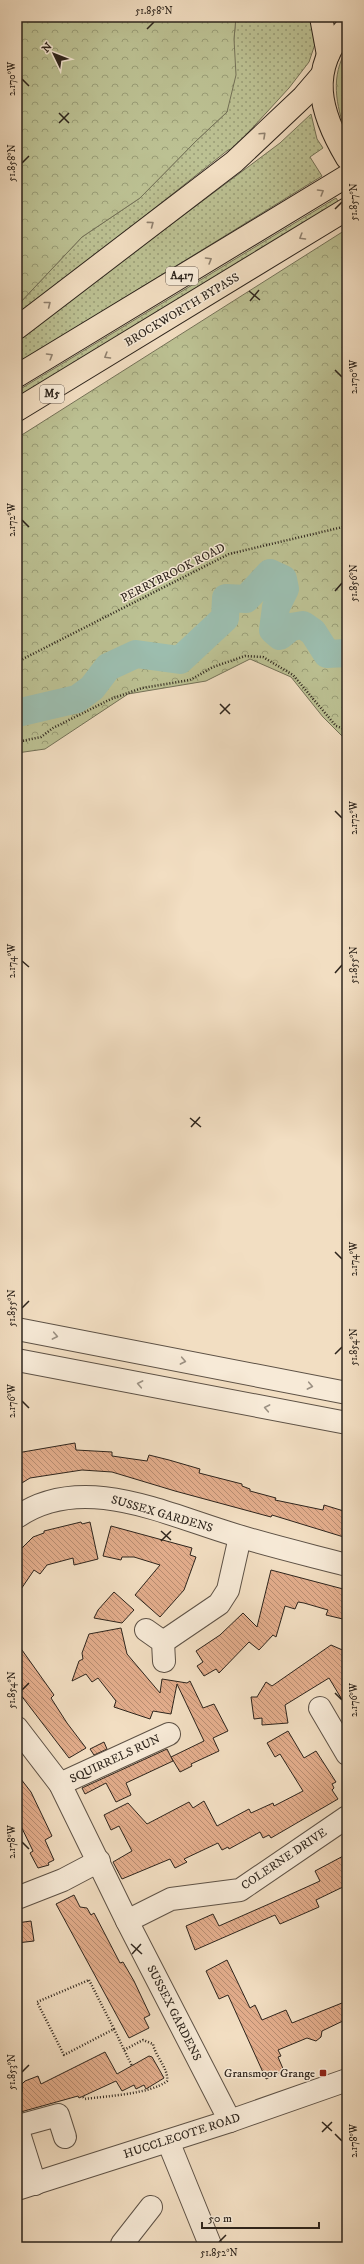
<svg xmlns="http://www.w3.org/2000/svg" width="364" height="2264" viewBox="0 0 364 2264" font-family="'IM FELL DW Pica',serif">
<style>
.grass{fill:url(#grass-dots);stroke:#747258}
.forest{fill:url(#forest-crowns);stroke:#747258}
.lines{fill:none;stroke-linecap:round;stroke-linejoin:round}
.river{stroke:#9cbdae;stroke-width:28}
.building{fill:url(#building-back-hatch);stroke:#2d241c}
.minor-casing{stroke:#5e5246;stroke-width:24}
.highway-casing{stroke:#2d241c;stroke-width:24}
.path{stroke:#2d241c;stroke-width:2.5;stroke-dasharray:1 2;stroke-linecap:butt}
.minor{stroke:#f7ead7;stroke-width:22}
.highway{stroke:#f2dec2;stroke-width:22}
.oneway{stroke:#90816f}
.oneway2{stroke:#9c9183}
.ticks{fill:none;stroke:#2d241c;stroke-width:1.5}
.poi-dot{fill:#8f2418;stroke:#f7ead7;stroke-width:1.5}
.labels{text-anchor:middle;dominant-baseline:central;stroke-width:3;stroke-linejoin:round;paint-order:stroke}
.shield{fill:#f7ead7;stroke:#6a5f54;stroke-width:1}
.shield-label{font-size:11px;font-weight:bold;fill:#2d241c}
.street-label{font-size:12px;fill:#2d241c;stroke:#f7ead7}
.poi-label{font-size:12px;fill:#2d241c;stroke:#f7ead7;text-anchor:end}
.neatline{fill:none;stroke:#2d241c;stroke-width:1.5}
.ticks-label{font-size:10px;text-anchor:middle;fill:#2d241c}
</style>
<defs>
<pattern id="grass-dots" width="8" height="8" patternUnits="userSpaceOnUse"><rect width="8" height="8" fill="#bcc193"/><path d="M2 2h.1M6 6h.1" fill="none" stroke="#999d77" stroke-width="1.8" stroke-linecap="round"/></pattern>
<pattern id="forest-crowns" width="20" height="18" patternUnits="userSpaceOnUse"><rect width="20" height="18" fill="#bcc193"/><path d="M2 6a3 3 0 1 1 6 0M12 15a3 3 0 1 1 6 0" fill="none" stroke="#999d77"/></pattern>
<pattern id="building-back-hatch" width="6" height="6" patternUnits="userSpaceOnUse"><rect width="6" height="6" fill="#e3ad8c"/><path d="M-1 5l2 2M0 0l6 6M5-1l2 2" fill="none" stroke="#b88d72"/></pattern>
</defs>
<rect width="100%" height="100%" fill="#f2dec2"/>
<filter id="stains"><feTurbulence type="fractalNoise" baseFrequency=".005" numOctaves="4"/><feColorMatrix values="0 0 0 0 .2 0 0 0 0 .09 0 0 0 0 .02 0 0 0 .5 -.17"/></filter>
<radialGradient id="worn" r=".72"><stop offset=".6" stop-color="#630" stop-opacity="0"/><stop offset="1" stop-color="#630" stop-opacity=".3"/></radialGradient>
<g class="grass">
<polygon points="236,17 313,17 315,44 309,62 289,88 233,149 228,150 17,317 17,306 82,237 140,198 196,141 227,112"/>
<polygon points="311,114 317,139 323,148 310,157 322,176 17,364 17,340 280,143"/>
<polygon points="336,198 340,204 17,400 17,391"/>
</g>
<g class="forest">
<polygon points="17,17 236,17 234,39 236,75 227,112 196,141 140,198 82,237 17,306"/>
<path d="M347,49v84h-1c-10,-28 -16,-57 1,-84z"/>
<polygon points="347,229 347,738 345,739 323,717 291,677 250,659 206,681 128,694 45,749 17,753 17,438"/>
</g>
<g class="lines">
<polyline class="river" points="17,713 77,699 92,688 108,667 136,654 180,660 225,618 226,598 246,599 270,573 283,579 285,589 276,607 273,630 280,636 291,627 303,625 313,632 327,654 347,653"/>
</g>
<g class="building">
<polygon points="75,1443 76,1450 112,1452 112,1456 147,1461 149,1455 169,1460 200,1469 199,1473 242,1484 242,1486 250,1489 250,1491 276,1498 275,1500 323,1510 324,1505 347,1512 347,1538 272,1515 271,1517 175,1491 112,1472 82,1470 30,1478 17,1486 17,1453"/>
<polygon points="81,1522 82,1524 90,1522 98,1559 74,1565 73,1558 47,1565 40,1574 34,1570 17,1595 17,1553 33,1537 44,1533 44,1531"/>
<polygon points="111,1526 192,1548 190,1555 196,1557 184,1590 160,1617 135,1595 160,1565 134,1557 122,1557 121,1560 103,1556"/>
<polygon points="271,1570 347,1590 347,1620 326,1615 328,1610 304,1603 298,1602 295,1609 285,1606 276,1637 273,1635 259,1650 249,1642 219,1673 216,1669 204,1676 197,1666 203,1662 196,1651 220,1635 243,1613 257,1627"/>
<polygon points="114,1592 134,1610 122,1623 94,1618 98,1610"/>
<polygon points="121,1628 127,1654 160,1693 162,1679 187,1683 190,1681 203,1708 214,1704 228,1731 213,1738 219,1751 191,1764 192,1766 180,1772 171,1757 204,1741 177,1684 171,1714 153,1711 150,1719 114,1707 116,1701 98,1678 92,1682 86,1674 72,1681 79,1661 83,1659 82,1653 89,1634"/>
<polygon points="17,1643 54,1695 51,1698 67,1723 86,1748 69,1758 17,1690"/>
<polygon points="331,1645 347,1652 343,1662 347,1664 347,1708 329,1678 285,1705 288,1723 262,1725 262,1718 254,1719 251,1697 257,1697 266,1682 272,1686"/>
<polygon points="288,1731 304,1758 316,1751 336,1782 332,1784 334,1788 332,1790 338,1799 271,1838 269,1835 263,1838 260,1832 229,1849 228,1847 222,1850 218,1843 184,1859 187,1862 175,1868 170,1859 122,1879 113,1862 132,1851 119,1826 111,1830 104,1815 128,1803 147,1824 189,1802 193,1808 204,1801 217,1826 249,1809 251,1813 273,1803 274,1806 303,1791 280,1754 275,1757 267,1743"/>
<polygon points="104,1742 107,1749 94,1755 90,1749"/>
<polygon points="167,1749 173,1761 126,1783 131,1795 116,1802 106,1783 85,1794 82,1788"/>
<polygon points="17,1774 31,1792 52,1836 45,1840 54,1860 48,1863 49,1865 38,1868 30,1853 33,1851 17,1818"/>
<polygon points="347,1854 347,1885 316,1900 319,1907 280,1924 275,1915 195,1950 186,1926 213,1914 219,1926 269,1904 320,1881 315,1871"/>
<polygon points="74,1895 80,1907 87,1908 91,1915 94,1913 120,1963 123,1962 134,1981 150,2015 144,2018 149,2028 129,2038 56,1904"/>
<polygon points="31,1921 34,1941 17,1943 17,1923"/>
<polygon points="227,1960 250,2008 255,2005 262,2020 286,2010 292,2023 347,2001 347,2019 322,2031 321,2037 316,2041 307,2038 278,2050 281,2056 278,2057 284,2071 266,2079 228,1995 219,1999 206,1971"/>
<polygon points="105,2052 117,2074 149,2056 152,2057 164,2078 146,2089 144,2085 136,2089 134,2085 122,2091 116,2081 79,2098 78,2096 17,2113 17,2094 22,2092 22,2084 25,2081 38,2076 41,2084"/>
</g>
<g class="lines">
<defs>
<g id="minor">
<polyline points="17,1329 347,1393"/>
<polyline points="17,1360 347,1423"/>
<path d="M17,1517c65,-45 148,-3 215,17 38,12 77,21 115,31"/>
<polyline points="146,1630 163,1642 164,1661"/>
<polyline points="163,1642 219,1604 228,1590 240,1537"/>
<polyline points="320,1708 347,1754"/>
<polyline points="17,1728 60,1784 127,1921 230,2121"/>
<polyline points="60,1784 169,1734"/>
<polyline points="17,1898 63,1880 99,1861"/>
<polyline points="127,1921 171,1899 240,1890 347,1817"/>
<polyline points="18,2126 58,2115 65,2137"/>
<polyline points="17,2127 35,2184"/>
<polyline points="168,2141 211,2247"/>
<polyline points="17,2189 230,2121 347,2080"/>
<polyline points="122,2247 122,2244 151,2207"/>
</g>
<g id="highway">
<polyline points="321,17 328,55"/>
<path d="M347,27c-40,43 -27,86 0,131"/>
<polyline points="17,328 234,162 303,97 321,76"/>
<polyline points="17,376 347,176"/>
<polyline points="17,410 347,209"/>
</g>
</defs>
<use href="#minor" class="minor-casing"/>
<use href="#highway" class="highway-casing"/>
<g class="path">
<polyline points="17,662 229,554 347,526"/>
<polyline points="17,742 41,737 53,728 111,699 142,688 190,680 213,667 245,656 263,657 293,675 336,726 347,730"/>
<polygon points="89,1980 114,2029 64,2055 37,2002"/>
<polyline points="114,2029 132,2066"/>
<path d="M83,2097l2,2c21,-3 66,-5 82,-18 2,-12 -12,-25 -14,-37l-10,-4 -19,10"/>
</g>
<use href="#minor" class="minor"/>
<use href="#highway" class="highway"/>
</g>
<defs><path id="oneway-chevron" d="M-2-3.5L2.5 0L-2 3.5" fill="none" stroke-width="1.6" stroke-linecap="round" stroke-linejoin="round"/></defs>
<g class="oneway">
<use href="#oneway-chevron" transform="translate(263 135) rotate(-43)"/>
<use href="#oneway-chevron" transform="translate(321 192) rotate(-31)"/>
<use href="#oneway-chevron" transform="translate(151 224) rotate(-37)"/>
<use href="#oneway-chevron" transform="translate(302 237) rotate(149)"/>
<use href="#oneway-chevron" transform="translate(209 260) rotate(-31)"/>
<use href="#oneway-chevron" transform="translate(48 304) rotate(-38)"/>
<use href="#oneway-chevron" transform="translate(50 356) rotate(-31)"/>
<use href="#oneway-chevron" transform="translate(107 356) rotate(149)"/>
</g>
<g class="oneway2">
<use href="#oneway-chevron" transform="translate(55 1336) rotate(11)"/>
<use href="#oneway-chevron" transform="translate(183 1361) rotate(11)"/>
<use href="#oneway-chevron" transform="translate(140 1384) rotate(-169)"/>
<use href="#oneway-chevron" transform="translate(310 1386) rotate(11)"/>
<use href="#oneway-chevron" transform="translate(267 1408) rotate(-169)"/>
</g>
<path class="ticks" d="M147,29l7,-7M22,79l7,7M59,113l10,10M59,123l10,-10M22,163l7,-7M335,209l7,-7M249,291l11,9M250,301l9,-11M335,370l7,7M22,520l7,7M335,591l7,-8M220,704l10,10M220,714l10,-10M335,811l7,7M22,961l7,6M335,973l7,-8M190,1118l11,9M191,1127l9,-10M335,1252l7,7M22,1308l7,-7M335,1354l7,-7M22,1401l7,7M161,1531l10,9M161,1541l10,-10M22,1690l7,-7M335,1693l7,7M22,1842l7,7M131,1944l11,10M132,1954l9,-10M22,2072l7,-7M322,2122l10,9M322,2132l10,-10M335,2134l7,7M219,2242l7,-7"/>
<rect class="poi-dot" x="319" y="2069" width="8" height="8" rx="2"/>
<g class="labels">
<g class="shield">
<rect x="166" y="267" width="32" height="18" rx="3"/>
<rect x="40" y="385" width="24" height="18" rx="3"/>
</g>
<g class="shield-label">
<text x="182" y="276">A417</text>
<text x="52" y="394">M5</text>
</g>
<g class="street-label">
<text transform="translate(182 310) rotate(-31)">BROCKWORTH BYPASS</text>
<text transform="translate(173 573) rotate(-27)">PERRYBROOK ROAD</text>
<text transform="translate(162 1514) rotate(16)">SUSSEX GARDENS</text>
<text transform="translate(115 1759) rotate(-25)">SQUIRRELS RUN</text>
<text transform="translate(284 1859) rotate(-34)">COLERNE DRIVE</text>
<text transform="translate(174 2013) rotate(63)">SUSSEX GARDENS</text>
<text transform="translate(182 2136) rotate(-18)">HUCCLECOTE ROAD</text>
</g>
<g class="poi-label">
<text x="315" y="2073">Gransmoor Grange</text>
</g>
</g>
<rect width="364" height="2264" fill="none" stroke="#f2dec2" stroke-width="44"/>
<g transform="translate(54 54) rotate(313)" stroke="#f7ead7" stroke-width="3" paint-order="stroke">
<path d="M0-3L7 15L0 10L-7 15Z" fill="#2d241c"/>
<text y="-6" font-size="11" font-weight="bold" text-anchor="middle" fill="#2d241c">N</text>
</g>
<path d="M202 2222v6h117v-6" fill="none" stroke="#2d241c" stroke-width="2"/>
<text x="208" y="2222" font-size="12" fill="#2d241c" stroke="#f7ead7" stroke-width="3" paint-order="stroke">50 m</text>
<rect x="22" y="22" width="320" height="2220" class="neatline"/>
<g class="ticks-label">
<text x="154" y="14">51.858°N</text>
<text transform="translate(11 79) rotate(-90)" y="4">2.170°W</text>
<text transform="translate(11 163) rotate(-90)" y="4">51.858°N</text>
<text transform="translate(353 202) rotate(-90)" y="4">51.857°N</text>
<text transform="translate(353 377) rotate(-90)" y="4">2.170°W</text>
<text transform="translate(11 520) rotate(-90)" y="4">2.172°W</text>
<text transform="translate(353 583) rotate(-90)" y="4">51.856°N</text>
<text transform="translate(353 818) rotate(-90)" y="4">2.172°W</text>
<text transform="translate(11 961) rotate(-90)" y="4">2.174°W</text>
<text transform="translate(353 965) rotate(-90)" y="4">51.855°N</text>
<text transform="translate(353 1259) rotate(-90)" y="4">2.174°W</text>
<text transform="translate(11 1308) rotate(-90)" y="4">51.855°N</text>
<text transform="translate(353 1347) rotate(-90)" y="4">51.854°N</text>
<text transform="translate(11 1401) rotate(-90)" y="4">2.176°W</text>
<text transform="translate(11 1690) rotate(-90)" y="4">51.854°N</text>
<text transform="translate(353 1700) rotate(-90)" y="4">2.176°W</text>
<text transform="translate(11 1842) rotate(-90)" y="4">2.178°W</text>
<text transform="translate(11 2072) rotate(-90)" y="4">51.853°N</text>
<text transform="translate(353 2141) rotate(-90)" y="4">2.178°W</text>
<text x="219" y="2256">51.852°N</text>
</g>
<rect width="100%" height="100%" filter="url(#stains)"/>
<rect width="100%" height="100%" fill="url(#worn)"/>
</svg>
